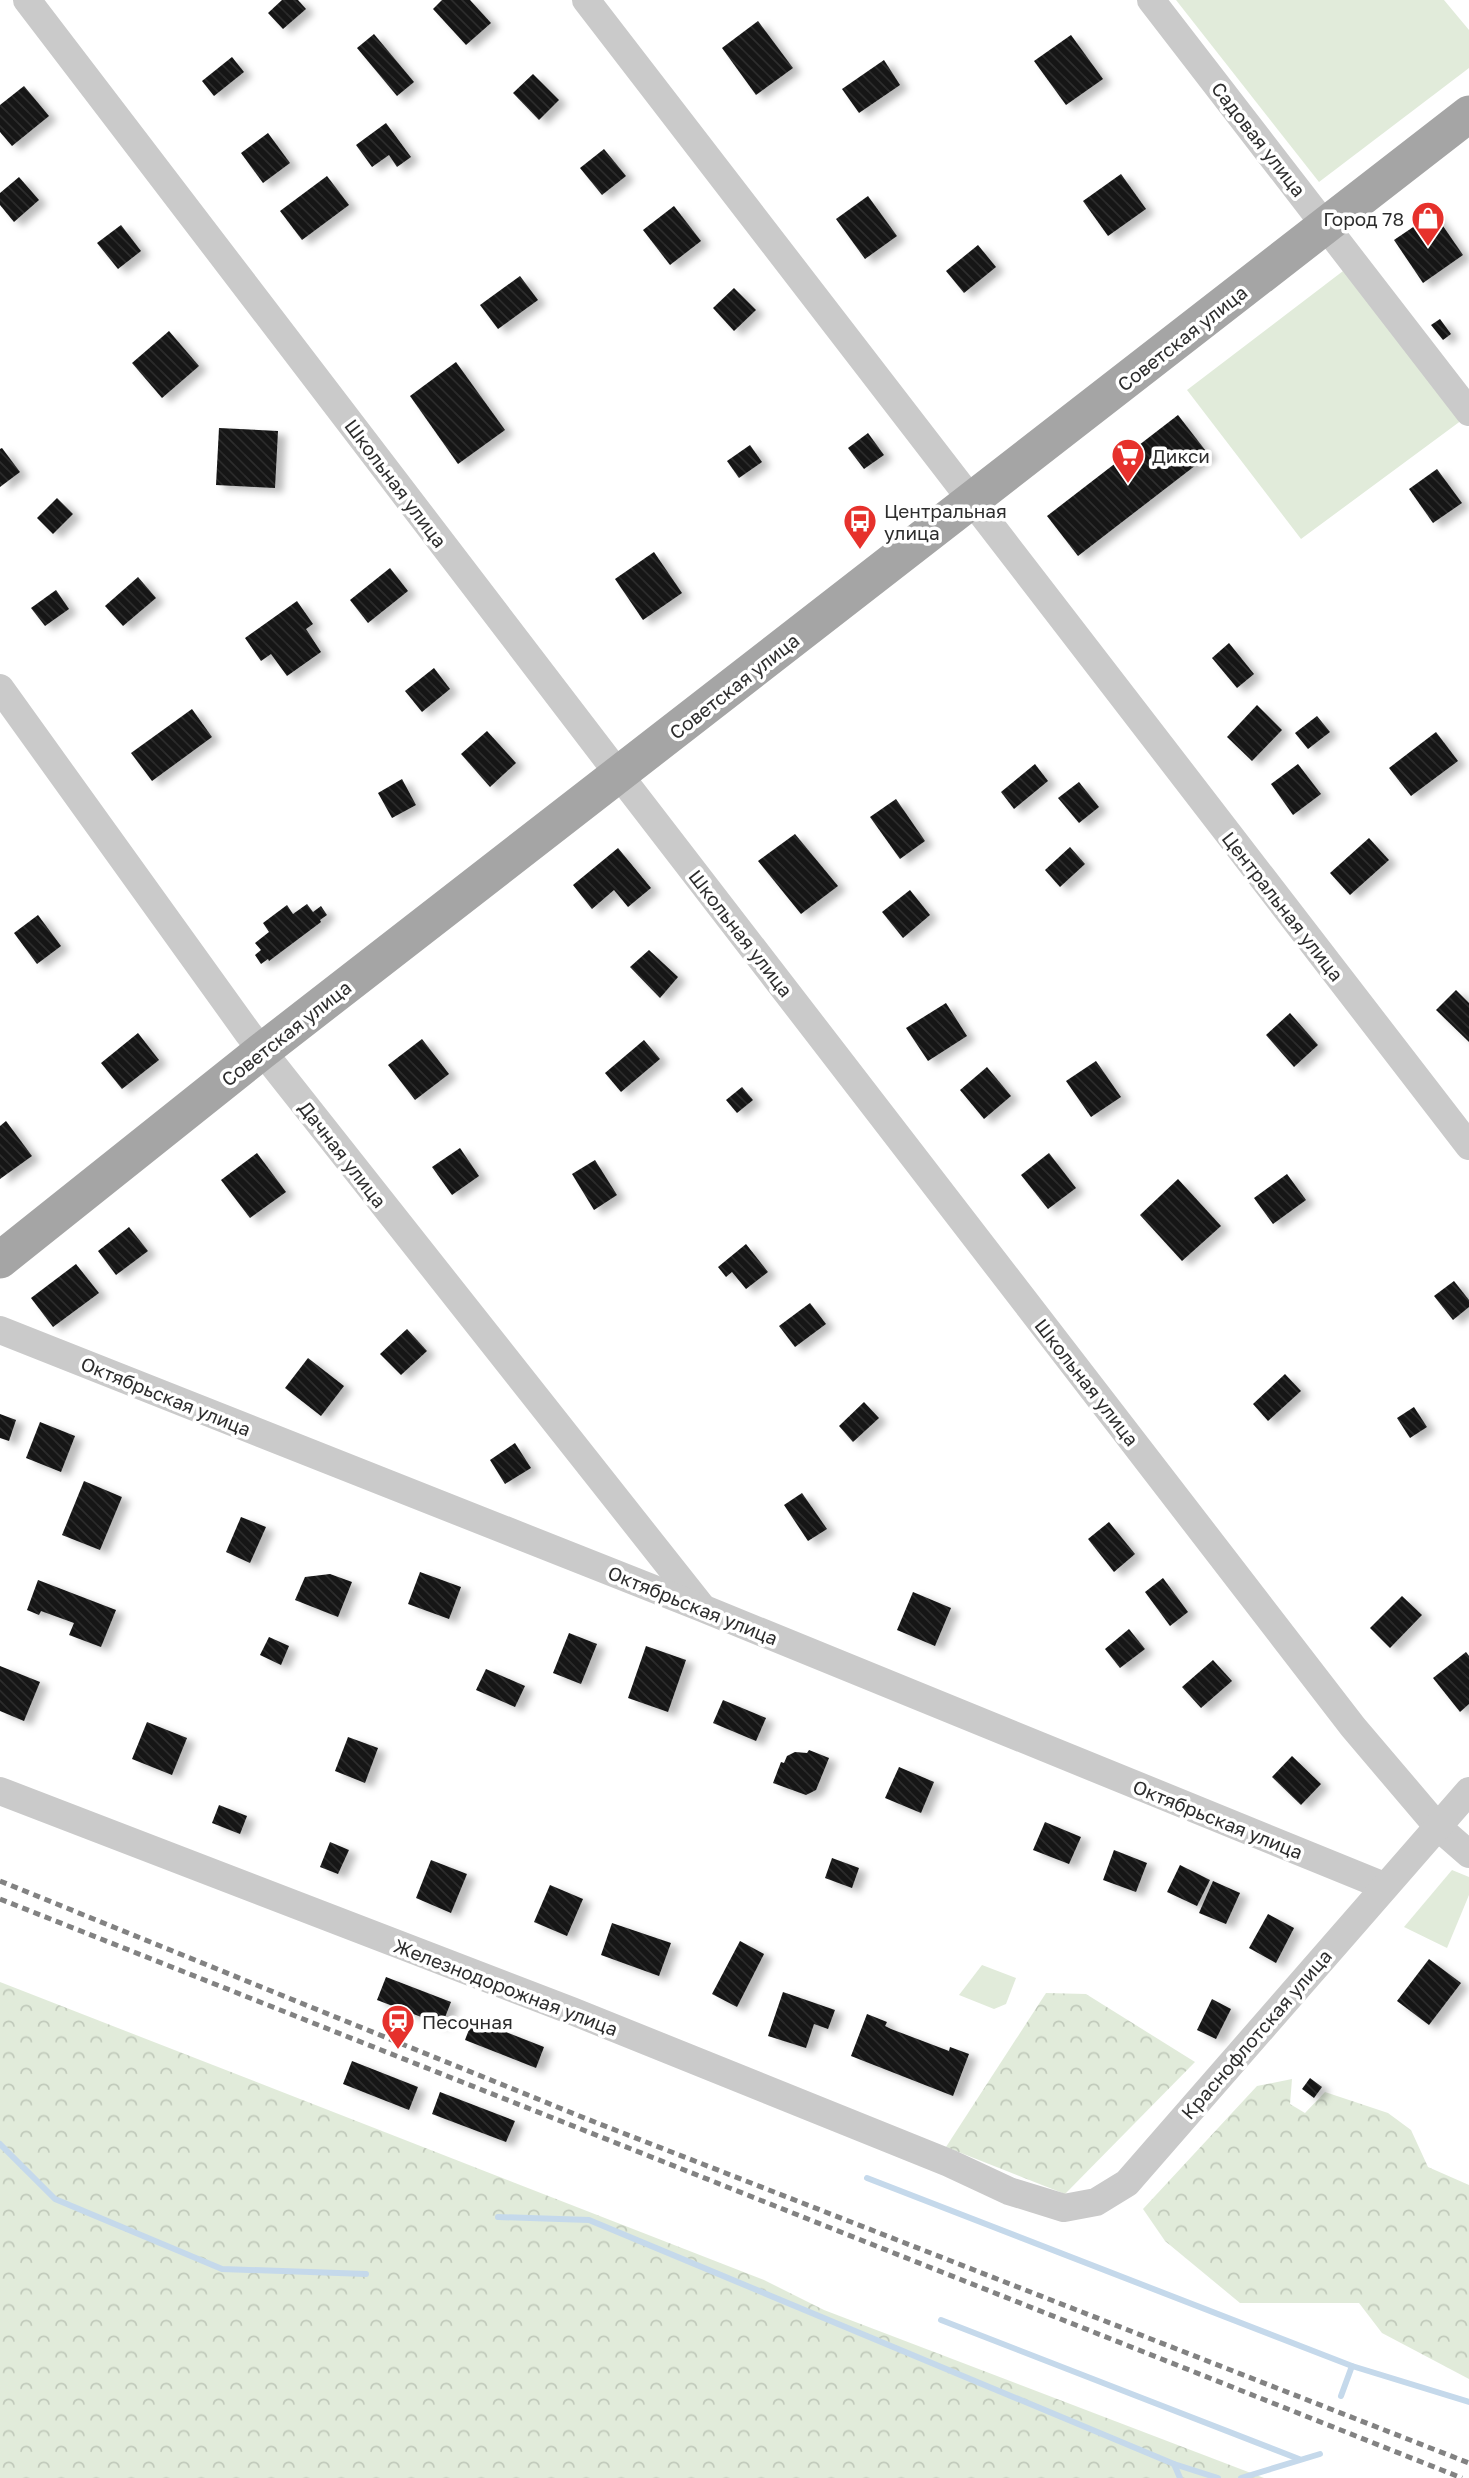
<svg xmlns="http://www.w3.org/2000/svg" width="1469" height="2478" viewBox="0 0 1469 2478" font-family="'Golos Text',sans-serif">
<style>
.green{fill:#e1ebda}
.forest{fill:url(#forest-crowns)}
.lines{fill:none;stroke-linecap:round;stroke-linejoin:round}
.stream{stroke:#c5d9eb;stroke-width:6}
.building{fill:url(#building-back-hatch);filter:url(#shadow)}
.minor{stroke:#cacaca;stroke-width:28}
.major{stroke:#a5a5a5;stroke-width:37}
.rail{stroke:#828282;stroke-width:5;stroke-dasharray:7 5;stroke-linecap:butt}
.labels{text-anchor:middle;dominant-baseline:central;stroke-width:7;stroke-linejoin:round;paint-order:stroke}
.street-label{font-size:19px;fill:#2d2d2d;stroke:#fff}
.poi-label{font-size:19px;fill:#2d2d2d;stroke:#fff;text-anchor:start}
</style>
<defs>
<pattern id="forest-crowns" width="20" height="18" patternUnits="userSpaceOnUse" patternTransform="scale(1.75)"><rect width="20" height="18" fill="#e1ebda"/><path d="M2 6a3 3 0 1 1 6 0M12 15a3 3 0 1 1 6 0" fill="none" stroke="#c1cabb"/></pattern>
<pattern id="building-back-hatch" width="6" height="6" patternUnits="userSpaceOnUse" patternTransform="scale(1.75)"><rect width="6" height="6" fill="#141414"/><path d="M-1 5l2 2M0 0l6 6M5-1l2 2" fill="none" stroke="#2e2e2e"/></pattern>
<filter id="shadow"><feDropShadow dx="8" dy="4.5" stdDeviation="3.5" flood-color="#0004"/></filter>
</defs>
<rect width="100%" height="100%" fill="#fff"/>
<g class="green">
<polygon points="1176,0 1444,0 1469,30 1469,68 1319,182"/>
<polygon points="1347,268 1462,420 1301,539 1187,390"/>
<polygon points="1452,1870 1469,1877 1469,1895 1447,1948 1404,1927"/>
<polygon points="982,1965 1016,1978 1006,2004 994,2009 959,1995"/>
</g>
<g class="forest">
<polygon points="0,1982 764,2280 824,2310 1264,2478 0,2478"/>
<polygon points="1046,1993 1086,1994 1195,2062 1065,2194 946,2147"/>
<polygon points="1292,2079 1290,2104 1305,2113 1325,2092 1388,2113 1411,2130 1428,2167 1469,2185 1469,2379 1382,2333 1359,2303 1240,2303 1165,2241 1143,2209 1257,2086"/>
</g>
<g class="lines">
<g class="stream">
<polyline points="0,2144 55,2199 222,2269 366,2274"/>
<polyline points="867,2178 1352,2366 1469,2402"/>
<polyline points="498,2217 589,2220 1174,2464 1218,2478"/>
<polyline points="941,2320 1299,2459"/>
<polyline points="1341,2396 1352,2366"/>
<polyline points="1174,2464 1180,2478"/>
<polyline points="1241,2478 1320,2454"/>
</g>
</g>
<g class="building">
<polygon points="282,0 298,0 306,9 283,29 268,13"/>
<polygon points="442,0 470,0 491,23 466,45 433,9"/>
<polygon points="758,21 793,68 756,95 722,48"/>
<polygon points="374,34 414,82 397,96 357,48"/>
<polygon points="1071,35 1103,79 1066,105 1034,61"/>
<polygon points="232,57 244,72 214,96 202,81"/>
<polygon points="884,60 900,85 859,113 842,89"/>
<polygon points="533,74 559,100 539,120 513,93"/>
<polygon points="24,86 49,116 12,146 0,132 0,105"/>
<polygon points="386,123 411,157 397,167 389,155 372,167 356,145"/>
<polygon points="268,133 290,163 263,183 241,153"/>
<polygon points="604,149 626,176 602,195 580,168"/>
<polygon points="1121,174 1146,209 1108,236 1083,201"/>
<polygon points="327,176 349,205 302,240 280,211"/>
<polygon points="19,177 39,200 14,222 0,205 0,193"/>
<polygon points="868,196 897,236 865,259 836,219"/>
<polygon points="674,206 701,241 670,265 643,230"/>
<polygon points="1434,213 1463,255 1423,283 1394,240"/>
<polygon points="121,225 141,251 118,269 97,243"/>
<polygon points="978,245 996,267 964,293 946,271"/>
<polygon points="520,276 538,300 498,329 480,305"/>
<polygon points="734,288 756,310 734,331 713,308"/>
<polygon points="1440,319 1451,334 1443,340 1431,325"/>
<polygon points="169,331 199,366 162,398 132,363"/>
<polygon points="456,362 505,430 458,464 410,396"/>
<polygon points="1178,415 1209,455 1078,556 1047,516"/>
<polygon points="219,428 278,431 275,488 216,485"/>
<polygon points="868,433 884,455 864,469 848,448"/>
<polygon points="750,445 762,462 739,478 727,461"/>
<polygon points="2,448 20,472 0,487 0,449"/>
<polygon points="1437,469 1462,503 1433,523 1409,489"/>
<polygon points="57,498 73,514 53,534 37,518"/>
<polygon points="654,552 682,593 643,620 615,579"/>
<polygon points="390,568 408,591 368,623 350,600"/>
<polygon points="138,577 156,598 123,626 105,606"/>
<polygon points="56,590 69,609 45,626 31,608"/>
<polygon points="297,601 313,624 306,629 321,652 287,676 271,654 261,661 245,638"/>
<polygon points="1229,643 1254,674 1237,688 1212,658"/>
<polygon points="434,668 450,689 422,712 405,691"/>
<polygon points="1257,705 1282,730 1252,761 1227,737"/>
<polygon points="192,709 212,737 152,781 131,753"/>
<polygon points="1317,716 1330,732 1308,749 1295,733"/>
<polygon points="487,731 516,763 490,787 461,754"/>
<polygon points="1436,732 1458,761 1411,796 1389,768"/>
<polygon points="1035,764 1048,781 1014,809 1001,792"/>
<polygon points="1298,764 1321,794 1293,815 1271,784"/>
<polygon points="402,779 416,805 392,818 378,793"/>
<polygon points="1079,782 1099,807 1079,823 1058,798"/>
<polygon points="896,799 925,841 900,859 870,817"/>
<polygon points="795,834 838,886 801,914 758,861"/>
<polygon points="1369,838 1389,860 1350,895 1330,873"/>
<polygon points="1070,847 1085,864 1060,887 1045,870"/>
<polygon points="618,848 651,888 628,907 614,890 592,909 573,885"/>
<polygon points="910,890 930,915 903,938 882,912"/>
<polygon points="307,904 313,912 321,906 327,915 320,920 321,922 269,961 268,959 261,964 255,955 261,950 255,943 269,932 263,923 287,905 293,914"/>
<polygon points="38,915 61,946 37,964 14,933"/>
<polygon points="649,950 678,977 660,998 630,967"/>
<polygon points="1456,990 1469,1003 1469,1042 1436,1010"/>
<polygon points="946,1003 967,1036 928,1061 906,1028"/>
<polygon points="1290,1013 1318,1045 1294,1067 1266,1035"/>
<polygon points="138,1033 159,1060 122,1089 101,1063"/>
<polygon points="422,1039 449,1074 415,1100 388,1065"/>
<polygon points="644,1040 660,1059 621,1092 605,1073"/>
<polygon points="1096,1061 1121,1097 1091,1117 1066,1081"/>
<polygon points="987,1067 1011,1096 984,1119 960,1090"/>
<polygon points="742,1087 753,1100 737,1113 726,1100"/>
<polygon points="6,1121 32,1156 0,1179 0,1126"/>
<polygon points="460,1148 479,1176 452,1195 432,1167"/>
<polygon points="257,1153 286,1192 250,1218 221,1180"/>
<polygon points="1049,1153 1076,1188 1048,1209 1021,1175"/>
<polygon points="595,1160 617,1195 594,1210 572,1174"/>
<polygon points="1287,1174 1306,1200 1273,1224 1254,1198"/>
<polygon points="1178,1179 1221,1226 1182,1261 1140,1215"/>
<polygon points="129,1227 148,1251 116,1275 98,1251"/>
<polygon points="746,1244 768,1272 746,1289 732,1272 726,1277 718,1267"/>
<polygon points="76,1264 99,1293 53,1327 31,1298"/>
<polygon points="1454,1281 1469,1300 1469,1307 1453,1320 1434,1296"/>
<polygon points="810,1303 826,1324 795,1347 779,1326"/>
<polygon points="407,1329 427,1351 401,1375 380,1354"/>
<polygon points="308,1358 344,1386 321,1416 285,1388"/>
<polygon points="1285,1374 1301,1391 1268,1421 1253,1404"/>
<polygon points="864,1402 879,1418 853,1442 839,1426"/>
<polygon points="1414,1407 1427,1427 1410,1438 1397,1418"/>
<polygon points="0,1414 16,1420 9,1441 0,1438"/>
<polygon points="40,1422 75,1436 61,1472 26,1458"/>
<polygon points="515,1443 531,1468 505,1484 490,1460"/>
<polygon points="84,1481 122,1497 100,1550 62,1535"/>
<polygon points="802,1493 827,1529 808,1541 784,1505"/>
<polygon points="241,1517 266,1527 250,1563 226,1552"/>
<polygon points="1109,1522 1135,1554 1114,1572 1088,1539"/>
<polygon points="420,1572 461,1587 449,1619 408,1604"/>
<polygon points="330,1574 352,1582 338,1617 295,1600 305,1577"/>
<polygon points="1163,1578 1188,1612 1170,1626 1145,1592"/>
<polygon points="38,1580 116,1610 101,1647 69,1635 74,1623 41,1611 39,1615 27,1610"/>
<polygon points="913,1592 951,1608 935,1646 897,1630"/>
<polygon points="1402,1596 1422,1615 1390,1648 1370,1628"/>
<polygon points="1129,1629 1145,1649 1120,1668 1105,1649"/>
<polygon points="569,1633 597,1644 581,1684 553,1673"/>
<polygon points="269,1637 289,1646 281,1665 260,1655"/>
<polygon points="646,1646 686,1660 668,1712 628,1698"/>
<polygon points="1466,1652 1469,1656 1469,1704 1460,1712 1433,1678"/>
<polygon points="1213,1660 1232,1681 1201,1708 1182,1687"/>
<polygon points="0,1666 40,1682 24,1721 0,1711"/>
<polygon points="486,1669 525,1686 515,1707 476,1690"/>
<polygon points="723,1700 766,1718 756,1741 713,1723"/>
<polygon points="147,1722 187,1738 172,1775 132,1759"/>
<polygon points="348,1737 378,1748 365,1783 335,1771"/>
<polygon points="809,1750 829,1758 816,1790 806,1795 773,1783 781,1762 784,1763 787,1756 795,1752 807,1753"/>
<polygon points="1292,1756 1321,1784 1301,1805 1272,1777"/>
<polygon points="899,1767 934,1782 921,1813 885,1798"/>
<polygon points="219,1805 247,1816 240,1834 212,1823"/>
<polygon points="1045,1822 1081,1837 1069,1864 1033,1850"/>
<polygon points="330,1842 349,1850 338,1874 320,1867"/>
<polygon points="1114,1850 1147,1863 1136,1892 1103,1880"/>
<polygon points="832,1858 859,1868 852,1888 825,1878"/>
<polygon points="431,1860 467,1874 451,1913 416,1898"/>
<polygon points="1180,1865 1210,1880 1197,1906 1167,1892"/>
<polygon points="1213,1881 1240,1893 1226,1924 1199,1913"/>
<polygon points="550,1885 583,1899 567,1936 534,1922"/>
<polygon points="1268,1914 1294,1928 1276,1963 1249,1948"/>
<polygon points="612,1923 671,1943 659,1976 601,1955"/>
<polygon points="740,1941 764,1954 737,2007 712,1994"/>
<polygon points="1429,1959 1461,1983 1429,2025 1397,2001"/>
<polygon points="386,1977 451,2002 442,2025 377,2000"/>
<polygon points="783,1992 835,2010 828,2029 814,2024 806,2048 768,2036"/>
<polygon points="1212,1999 1231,2009 1216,2039 1197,2030"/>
<polygon points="867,2014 887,2022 885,2026 891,2029 949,2051 950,2047 969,2054 953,2096 851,2056"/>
<polygon points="473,2019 544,2047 536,2068 465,2040"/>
<polygon points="352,2061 418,2087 409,2110 343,2084"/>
<polygon points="1310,2078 1322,2087 1314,2098 1302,2089"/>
<polygon points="440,2092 515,2121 506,2142 432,2114"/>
</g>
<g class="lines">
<g class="minor">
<polyline points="27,0 620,776 1353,1727 1438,1827 1469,1854"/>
<polyline points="586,0 1469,1146"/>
<polyline points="1151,0 1469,412"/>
<polyline points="0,688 248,1033 701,1606"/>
<polyline points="0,1330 702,1608 1384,1886"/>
<polyline points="0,1791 572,2011 949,2163 1009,2191 1064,2208 1096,2202 1127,2183 1469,1791"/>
</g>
<polyline class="major" points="0,1260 262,1051 1469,114"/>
<g class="rail">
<polyline points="0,1881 587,2119 1469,2463"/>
<polyline points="0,1899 1462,2478"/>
</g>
</g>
<defs>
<symbol id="shop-pin" viewBox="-11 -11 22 30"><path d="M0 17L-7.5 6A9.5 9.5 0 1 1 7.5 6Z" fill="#e6312c" stroke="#fff"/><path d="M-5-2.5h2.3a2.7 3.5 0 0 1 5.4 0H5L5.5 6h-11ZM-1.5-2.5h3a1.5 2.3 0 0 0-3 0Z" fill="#fff"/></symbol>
<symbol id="supermarket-pin" viewBox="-11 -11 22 30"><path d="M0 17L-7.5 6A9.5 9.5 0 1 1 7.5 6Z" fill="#e6312c" stroke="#fff"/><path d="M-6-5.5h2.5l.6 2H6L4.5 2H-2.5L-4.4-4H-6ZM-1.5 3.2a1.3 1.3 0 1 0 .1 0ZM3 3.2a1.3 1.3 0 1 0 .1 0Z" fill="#fff"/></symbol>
<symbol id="bus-pin" viewBox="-11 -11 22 30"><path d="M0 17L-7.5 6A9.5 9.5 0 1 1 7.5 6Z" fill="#e6312c" stroke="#fff"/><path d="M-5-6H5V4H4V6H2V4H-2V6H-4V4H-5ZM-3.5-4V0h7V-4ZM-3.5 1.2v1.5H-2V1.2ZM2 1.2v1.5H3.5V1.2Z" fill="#fff"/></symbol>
<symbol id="station-pin" viewBox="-11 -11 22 30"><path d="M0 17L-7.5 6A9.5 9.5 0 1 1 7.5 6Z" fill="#e6312c" stroke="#fff"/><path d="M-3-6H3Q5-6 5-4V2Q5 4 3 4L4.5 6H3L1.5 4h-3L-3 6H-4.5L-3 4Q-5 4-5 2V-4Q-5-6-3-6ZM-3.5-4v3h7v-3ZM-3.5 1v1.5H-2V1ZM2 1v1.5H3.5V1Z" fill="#fff"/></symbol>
</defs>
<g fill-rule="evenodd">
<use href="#shop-pin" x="1409" y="199" width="38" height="52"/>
<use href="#supermarket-pin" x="1109" y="436" width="38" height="52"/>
<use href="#bus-pin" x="841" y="502" width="38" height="52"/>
<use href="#station-pin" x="379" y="2002" width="38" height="52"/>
</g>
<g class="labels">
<g class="street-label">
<text transform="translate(1259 139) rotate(52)">Садовая улица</text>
<text transform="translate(1182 338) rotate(-38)">Советская улица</text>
<text transform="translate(396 483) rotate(53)">Школьная улица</text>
<text transform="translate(734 686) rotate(-38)">Советская улица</text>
<text transform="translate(1283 906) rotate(52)">Центральная улица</text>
<text transform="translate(741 933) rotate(52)">Школьная улица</text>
<text transform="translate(286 1033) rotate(-38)">Советская улица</text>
<text transform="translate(343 1154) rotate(52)">Дачная улица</text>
<text transform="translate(1087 1382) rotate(52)">Школьная улица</text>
<text transform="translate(166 1396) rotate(22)">Октябрьская улица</text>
<text transform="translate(693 1605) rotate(22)">Октябрьская улица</text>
<text transform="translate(1218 1819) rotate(22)">Октябрьская улица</text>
<text transform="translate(506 1987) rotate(21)">Железнодорожная улица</text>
<text transform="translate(1256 2034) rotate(-49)">Краснофлотская улица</text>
</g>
<g class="poi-label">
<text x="1404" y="218" text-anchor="end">Город 78</text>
<text x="1152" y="455">Дикси</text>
<text x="884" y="510">Центральная<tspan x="884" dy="22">улица</tspan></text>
<text x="422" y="2021">Песочная</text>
</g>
</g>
</svg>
